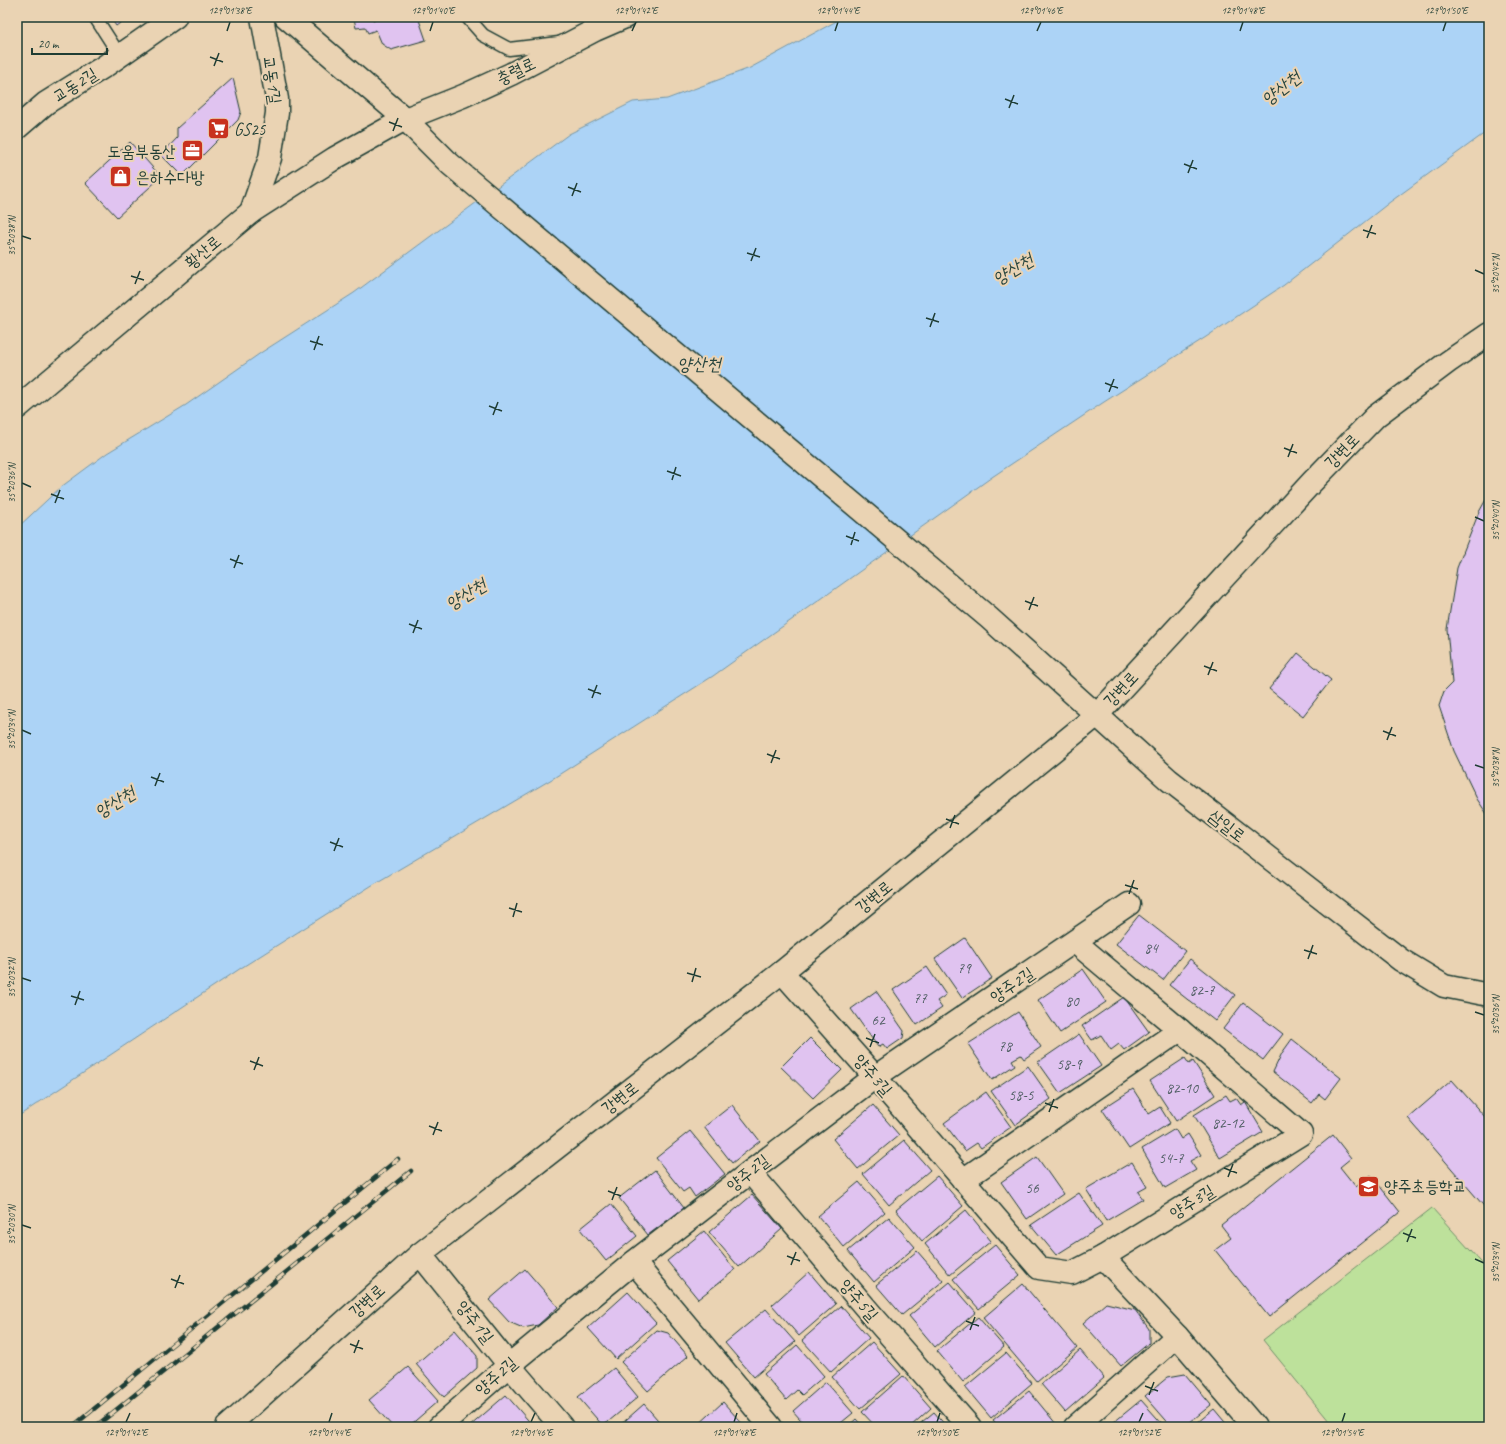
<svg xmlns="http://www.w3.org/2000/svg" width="1506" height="1444" viewBox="0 0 1506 1444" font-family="Caveat,'Poor Story',sans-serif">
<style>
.green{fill:#bde19b;stroke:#6e8f68}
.water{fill:#acd3f6;stroke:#7497a8}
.building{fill:#e0c3f0;stroke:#1f3d34}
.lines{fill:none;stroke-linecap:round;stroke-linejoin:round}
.lane-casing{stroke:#1f3d34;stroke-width:15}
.street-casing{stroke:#1f3d34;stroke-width:25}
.secondary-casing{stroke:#1f3d34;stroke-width:25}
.lane{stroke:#ead3b3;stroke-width:12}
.street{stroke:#ead3b3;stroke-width:22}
.secondary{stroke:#ead3b3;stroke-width:22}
.rail-casing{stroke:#1f3d34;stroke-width:4.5}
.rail{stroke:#ead3b3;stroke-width:3;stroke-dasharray:9;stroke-linecap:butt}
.ticks{fill:none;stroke:#1f3d34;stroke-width:1.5}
.labels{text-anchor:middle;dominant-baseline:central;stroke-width:4;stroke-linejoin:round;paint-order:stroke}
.number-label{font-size:15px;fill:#4f5e63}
.street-label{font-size:17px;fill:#1f3d34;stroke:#ead3b3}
.poi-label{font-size:17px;fill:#1f3d34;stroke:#ead3b3;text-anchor:start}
.water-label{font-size:18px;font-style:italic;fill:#26443e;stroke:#ead3b3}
.neatline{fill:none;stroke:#1f3d34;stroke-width:1.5}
.ticks-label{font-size:10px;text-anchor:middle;fill:#1f3d34}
</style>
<rect width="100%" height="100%" fill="#ead3b3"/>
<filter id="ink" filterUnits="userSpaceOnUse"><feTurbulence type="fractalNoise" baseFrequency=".025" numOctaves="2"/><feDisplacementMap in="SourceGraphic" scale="8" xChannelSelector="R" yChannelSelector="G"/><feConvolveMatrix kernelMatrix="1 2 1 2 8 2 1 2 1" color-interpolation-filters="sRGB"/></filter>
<g filter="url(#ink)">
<polygon class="green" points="1432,1208 1489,1271 1489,1427 1334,1427 1263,1340"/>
<polygon class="water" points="844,17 1489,17 1489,130 1390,202 1284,285 1206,337 1104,402 992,477 713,676 552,779 374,884 241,968 17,1117 17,528 61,487 107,453 186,405 262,352 354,293 569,134 633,102 667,99 750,68"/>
<g class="building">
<polygon points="110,17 128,17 116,26"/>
<polygon points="357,17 373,17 373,20 382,17 418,17 426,40 391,50 382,44 376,30 368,33 365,27 356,28 354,18"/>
<polygon points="233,78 241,112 238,120 182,176 161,155 177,138 177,128"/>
<polygon points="130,142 161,177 117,217 85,183"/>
<polygon points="1489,494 1489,817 1477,799 1454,751 1439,706 1444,691 1452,683 1447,629 1457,568 1479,512"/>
<polygon points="1298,653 1331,680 1303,716 1269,689"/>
<polygon points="1139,915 1185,951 1163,980 1116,944"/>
<polygon points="965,938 992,978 962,998 935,959"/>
<polygon points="1190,959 1235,995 1215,1021 1169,985"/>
<polygon points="927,967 946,995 937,1001 942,1008 917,1025 893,990"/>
<polygon points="1083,969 1106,1002 1060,1033 1038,1000"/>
<polygon points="876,991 904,1031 903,1038 887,1049 883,1044 878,1047 851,1009"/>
<polygon points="1124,997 1149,1032 1124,1050 1119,1044 1111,1050 1101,1035 1092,1040 1082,1026"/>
<polygon points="1243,1003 1283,1034 1263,1060 1223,1029"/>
<polygon points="1018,1012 1041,1047 1024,1059 1021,1055 1012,1060 1015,1065 992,1080 968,1044"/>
<polygon points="1079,1034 1101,1066 1060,1093 1038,1062"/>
<polygon points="810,1038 842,1070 813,1098 781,1067"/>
<polygon points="1292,1039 1341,1078 1325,1099 1319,1094 1312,1103 1273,1072 1282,1053"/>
<polygon points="1185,1058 1189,1064 1193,1061 1215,1095 1176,1121 1150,1081"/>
<polygon points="1028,1066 1051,1099 1015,1125 991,1091"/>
<polygon points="1452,1080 1485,1117 1489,1114 1489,1142 1487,1143 1489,1146 1489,1212 1408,1118"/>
<polygon points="1133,1089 1149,1114 1160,1107 1170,1123 1129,1149 1102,1109"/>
<polygon points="986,1092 1011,1127 981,1148 977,1143 965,1151 944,1123"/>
<polygon points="1226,1095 1230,1101 1236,1098 1241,1105 1245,1102 1263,1132 1220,1158 1194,1115"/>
<polygon points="732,1105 760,1141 732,1163 704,1127"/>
<polygon points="873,1105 899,1135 858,1169 833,1139"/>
<polygon points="1175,1129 1181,1139 1188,1134 1201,1155 1190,1161 1196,1170 1165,1188 1142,1149"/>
<polygon points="690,1131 725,1174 695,1197 689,1188 683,1192 656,1158"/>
<polygon points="1333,1135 1351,1158 1340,1167 1356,1187 1371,1175 1400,1212 1269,1317 1215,1250 1231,1238 1221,1225"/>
<polygon points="904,1140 930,1170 889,1205 863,1174"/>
<polygon points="1037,1157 1063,1194 1027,1219 1001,1182"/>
<polygon points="1132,1162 1147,1187 1138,1192 1143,1199 1106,1221 1086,1189"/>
<polygon points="655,1170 684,1208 648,1235 619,1198"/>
<polygon points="937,1176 963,1206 922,1241 896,1210"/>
<polygon points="859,1182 885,1212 844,1247 818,1216"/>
<polygon points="1079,1193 1102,1226 1056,1255 1031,1225"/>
<polygon points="752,1195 782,1229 739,1267 709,1232"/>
<polygon points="611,1204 637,1236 606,1261 580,1229"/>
<polygon points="966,1210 991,1241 950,1275 925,1244"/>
<polygon points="889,1217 915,1247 874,1282 848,1251"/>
<polygon points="704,1231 735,1270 698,1299 667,1261"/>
<polygon points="995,1245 1020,1275 979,1309 953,1279"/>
<polygon points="917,1251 943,1281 902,1315 876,1285"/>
<polygon points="525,1269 558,1307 538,1325 523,1328 509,1322 489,1300"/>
<polygon points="809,1272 836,1304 799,1336 772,1305"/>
<polygon points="950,1282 976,1312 935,1347 909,1316"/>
<polygon points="1023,1284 1077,1348 1037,1382 983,1318"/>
<polygon points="628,1292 656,1323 616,1359 588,1328"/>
<polygon points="1106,1303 1135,1310 1149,1329 1149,1343 1121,1366 1083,1323"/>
<polygon points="841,1306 869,1338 831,1372 802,1340"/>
<polygon points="766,1309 795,1342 754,1377 725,1343"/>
<polygon points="978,1317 1004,1347 963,1382 937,1351"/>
<polygon points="455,1330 477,1356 477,1368 444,1397 416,1364"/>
<polygon points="657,1330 668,1333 688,1356 648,1391 621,1362"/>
<polygon points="872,1342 901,1374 860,1409 832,1377"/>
<polygon points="797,1345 824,1376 802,1395 797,1390 786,1400 764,1374"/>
<polygon points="1080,1350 1104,1378 1065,1412 1041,1384"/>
<polygon points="1006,1353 1032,1383 991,1418 965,1387"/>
<polygon points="408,1367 438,1401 408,1427 393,1427 369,1400"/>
<polygon points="614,1368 638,1397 603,1426 578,1397"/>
<polygon points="1185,1374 1211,1405 1184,1427 1172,1427 1145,1396 1168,1377"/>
<polygon points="903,1376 931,1408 910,1427 876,1427 862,1412"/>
<polygon points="826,1382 853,1413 836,1427 807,1427 793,1411"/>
<polygon points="1029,1391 1057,1425 1055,1427 999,1427 993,1420"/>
<polygon points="506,1395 534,1427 469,1427"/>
<polygon points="1141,1400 1165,1427 1108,1427"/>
<polygon points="723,1402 745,1427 696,1427"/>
<polygon points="644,1404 664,1427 618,1427"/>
<polygon points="1214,1409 1229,1427 1192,1427"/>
<polygon points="934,1412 947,1427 916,1427"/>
<polygon points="856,1419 863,1427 847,1427"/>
</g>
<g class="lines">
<defs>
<g id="lane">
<polyline points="95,17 120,56"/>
<polyline points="467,17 483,35 509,49 559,43"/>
</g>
<g id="street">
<polyline points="286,17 405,119"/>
<polyline points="17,128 46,103 105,66 175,17"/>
<polyline points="251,212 270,158 277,113 277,99 262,17"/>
<polyline points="782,972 875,1077 1039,1268 1072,1273 1103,1257 1301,1134 1180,1030 1075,942"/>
<polyline points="750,1172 871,1314 970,1427"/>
<polyline points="963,1180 1180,1030"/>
<polyline points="420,1254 509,1365 562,1427"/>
<polyline points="1103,1257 1177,1336 1255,1427"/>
<polyline points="634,1262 771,1427"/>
<polyline points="439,1427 509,1365 634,1262 750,1172 875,1077 1129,904"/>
<polyline points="1075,1427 1177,1336"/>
</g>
<g id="secondary">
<polyline points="405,119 450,164 989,618 1169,780 1401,960 1444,986 1489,995"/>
<polyline points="17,408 251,212 335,158 405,119 463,96 511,74 595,30 625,17"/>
<polyline points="227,1427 420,1254 782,972 1097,715 1312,482 1376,416 1448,362 1489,334"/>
</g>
</defs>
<use href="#lane" class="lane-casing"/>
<use href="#street" class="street-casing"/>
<use href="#secondary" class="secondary-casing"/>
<use href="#lane" class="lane"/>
<use href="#street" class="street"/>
<use href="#secondary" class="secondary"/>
<defs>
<g id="rail">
<polyline points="72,1427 398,1159"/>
<polyline points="95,1427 411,1171"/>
</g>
</defs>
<use href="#rail" class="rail-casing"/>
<use href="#rail" class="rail"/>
</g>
</g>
<path class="ticks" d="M227,31l3,-9M430,31l3,-9M632,31l4,-9M835,31l3,-9M1037,31l4,-9M1240,31l3,-9M1443,31l3,-9M210,57l13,5M214,66l5,-13M1005,99l13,5M1009,108l5,-13M389,122l13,5M393,131l5,-13M1184,164l13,5M1188,173l5,-13M568,187l13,5M572,196l5,-13M1363,230l13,4M22,236l9,3M1367,238l5,-13M747,253l13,4M751,261l5,-13M1475,270l9,4M131,276l13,4M135,284l5,-13M926,318l13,4M930,327l5,-14M310,341l13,4M314,350l5,-14M1105,383l13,5M1109,392l5,-13M489,406l13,5M493,415l5,-13M1284,448l13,5M1288,457l5,-13M667,471l14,5M672,480l4,-13M22,483l9,4M51,494l13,5M55,503l5,-13M1475,517l9,4M846,536l13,5M851,545l4,-13M230,559l13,5M234,568l5,-13M1025,601l13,5M1029,610l5,-13M409,624l13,5M413,633l5,-13M1204,666l13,5M1208,675l5,-13M588,689l13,5M592,698l5,-13M22,730l9,4M1383,731l13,5M1387,740l5,-13M767,754l13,5M771,763l5,-13M1475,765l9,3M151,777l13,5M155,786l5,-13M946,819l13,5M950,828l5,-13M330,842l13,5M334,851l5,-13M1125,885l13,4M1129,894l5,-14M509,908l13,4M513,917l4,-14M1304,950l13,4M1308,959l5,-14M687,973l14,4M22,978l9,3M692,982l4,-14M71,996l13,4M75,1005l5,-14M1475,1012l9,3M866,1038l13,5M870,1047l5,-13M250,1061l13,5M254,1070l5,-13M1045,1103l13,5M1049,1112l5,-13M429,1126l13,5M433,1135l5,-13M1224,1168l13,5M1228,1177l5,-13M608,1191l13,5M612,1200l5,-13M22,1225l9,3M1403,1233l13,5M1407,1242l5,-13M787,1256l13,5M1475,1259l9,4M791,1265l5,-13M171,1279l13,5M175,1288l5,-13M966,1321l13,5M970,1330l5,-13M350,1344l13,5M354,1353l5,-13M1145,1386l13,5M1149,1395l5,-13M126,1422l4,-9M329,1422l3,-9M531,1422l4,-9M734,1422l3,-9M937,1422l3,-9M1139,1422l4,-9M1342,1422l3,-9"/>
<defs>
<symbol id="supermarket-square" viewBox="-11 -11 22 22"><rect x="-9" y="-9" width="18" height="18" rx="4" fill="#c8321e" stroke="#ead3b3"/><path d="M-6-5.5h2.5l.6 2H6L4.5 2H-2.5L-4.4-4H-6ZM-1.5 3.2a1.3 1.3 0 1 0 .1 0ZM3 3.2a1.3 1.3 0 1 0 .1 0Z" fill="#fff"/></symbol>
<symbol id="office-square" viewBox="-11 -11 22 22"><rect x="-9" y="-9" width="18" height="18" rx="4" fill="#c8321e" stroke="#ead3b3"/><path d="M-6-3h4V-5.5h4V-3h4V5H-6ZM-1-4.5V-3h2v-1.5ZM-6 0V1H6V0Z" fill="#fff"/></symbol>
<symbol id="shop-square" viewBox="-11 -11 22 22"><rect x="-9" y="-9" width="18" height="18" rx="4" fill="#c8321e" stroke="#ead3b3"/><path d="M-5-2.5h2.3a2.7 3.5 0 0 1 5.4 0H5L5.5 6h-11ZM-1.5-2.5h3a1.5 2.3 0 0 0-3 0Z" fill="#fff"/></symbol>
<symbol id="school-square" viewBox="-11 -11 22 22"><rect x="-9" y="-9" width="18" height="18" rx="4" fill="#c8321e" stroke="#ead3b3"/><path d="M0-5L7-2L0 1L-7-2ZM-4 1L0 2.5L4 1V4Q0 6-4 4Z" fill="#fff"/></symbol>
</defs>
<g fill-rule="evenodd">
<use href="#supermarket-square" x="206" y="116" width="25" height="25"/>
<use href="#office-square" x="180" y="138" width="25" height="25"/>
<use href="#shop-square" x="108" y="164" width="25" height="25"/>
<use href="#school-square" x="1356" y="1174" width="25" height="25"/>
</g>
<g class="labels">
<g class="number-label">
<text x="1151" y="948">84</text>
<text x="964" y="968">79</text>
<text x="1202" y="990">82-7</text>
<text x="920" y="998">77</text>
<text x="1072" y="1001">80</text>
<text x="878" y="1020">62</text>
<text x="1005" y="1046">78</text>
<text x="1069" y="1064">58-9</text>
<text x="1182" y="1088">82-10</text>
<text x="1021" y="1095">58-5</text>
<text x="1228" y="1123">82-12</text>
<text x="1171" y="1158">54-7</text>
<text x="1032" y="1188">56</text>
</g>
<g class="street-label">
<text transform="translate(516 71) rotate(-26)">충렬로</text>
<text transform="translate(272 80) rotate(82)">교동1길</text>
<text transform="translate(75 85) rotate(-32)">교동2길</text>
<text transform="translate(203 252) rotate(-40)">황산로</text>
<text transform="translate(1342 451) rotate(-46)">강변로</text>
<text transform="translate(1121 689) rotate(-47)">강변로</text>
<text transform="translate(1227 826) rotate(38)">삼일로</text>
<text transform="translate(874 897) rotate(-39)">강변로</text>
<text transform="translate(1012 985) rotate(-34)">양주2길</text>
<text transform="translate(873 1075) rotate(49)">양주3길</text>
<text transform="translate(620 1098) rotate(-38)">강변로</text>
<text transform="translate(748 1173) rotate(-38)">양주2길</text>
<text transform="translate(1192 1202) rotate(-32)">양주3길</text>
<text transform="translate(859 1300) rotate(49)">양주5길</text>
<text transform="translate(367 1301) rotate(-42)">강변로</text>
<text transform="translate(475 1322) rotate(52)">양주1길</text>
<text transform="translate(496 1376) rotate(-41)">양주2길</text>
</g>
<g class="poi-label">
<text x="234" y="129">GS25</text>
<text x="176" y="151" text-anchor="end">도움부동산</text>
<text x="136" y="177">은하수다방</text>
<text x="1384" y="1186">양주초등학교</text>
</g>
<g class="water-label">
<text transform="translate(1281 88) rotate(-38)">양산천</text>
<text transform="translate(1013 269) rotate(-31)">양산천</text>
<text x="699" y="364">양산천</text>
<text transform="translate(466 594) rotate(-31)">양산천</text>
<text transform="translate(115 802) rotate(-31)">양산천</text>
</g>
</g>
<rect width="1506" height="1444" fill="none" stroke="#ead3b3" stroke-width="44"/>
<path d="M32 48v6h75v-6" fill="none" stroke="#1f3d34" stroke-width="2"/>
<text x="38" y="48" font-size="12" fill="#1f3d34" stroke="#ead3b3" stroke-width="3" paint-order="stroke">20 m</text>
<rect x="22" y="22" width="1462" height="1400" class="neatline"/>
<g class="ticks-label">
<text x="230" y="14">129°01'38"E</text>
<text x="433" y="14">129°01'40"E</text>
<text x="636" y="14">129°01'42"E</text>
<text x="838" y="14">129°01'44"E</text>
<text x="1041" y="14">129°01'46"E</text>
<text x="1243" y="14">129°01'48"E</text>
<text x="1446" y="14">129°01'50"E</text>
<text transform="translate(11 236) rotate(-90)" y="4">35°20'38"N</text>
<text transform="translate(1495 274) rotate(-90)" y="4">35°20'42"N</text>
<text transform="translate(11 483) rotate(-90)" y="4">35°20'36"N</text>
<text transform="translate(1495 521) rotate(-90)" y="4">35°20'40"N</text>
<text transform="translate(11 730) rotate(-90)" y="4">35°20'34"N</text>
<text transform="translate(1495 768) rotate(-90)" y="4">35°20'38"N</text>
<text transform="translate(11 978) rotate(-90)" y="4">35°20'32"N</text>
<text transform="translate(1495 1015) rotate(-90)" y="4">35°20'36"N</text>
<text transform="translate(11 1225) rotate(-90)" y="4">35°20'30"N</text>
<text transform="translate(1495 1263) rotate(-90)" y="4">35°20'34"N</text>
<text x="126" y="1436">129°01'42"E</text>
<text x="329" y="1436">129°01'44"E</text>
<text x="531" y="1436">129°01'46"E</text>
<text x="734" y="1436">129°01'48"E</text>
<text x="937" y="1436">129°01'50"E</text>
<text x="1139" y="1436">129°01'52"E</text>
<text x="1342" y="1436">129°01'54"E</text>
</g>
</svg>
